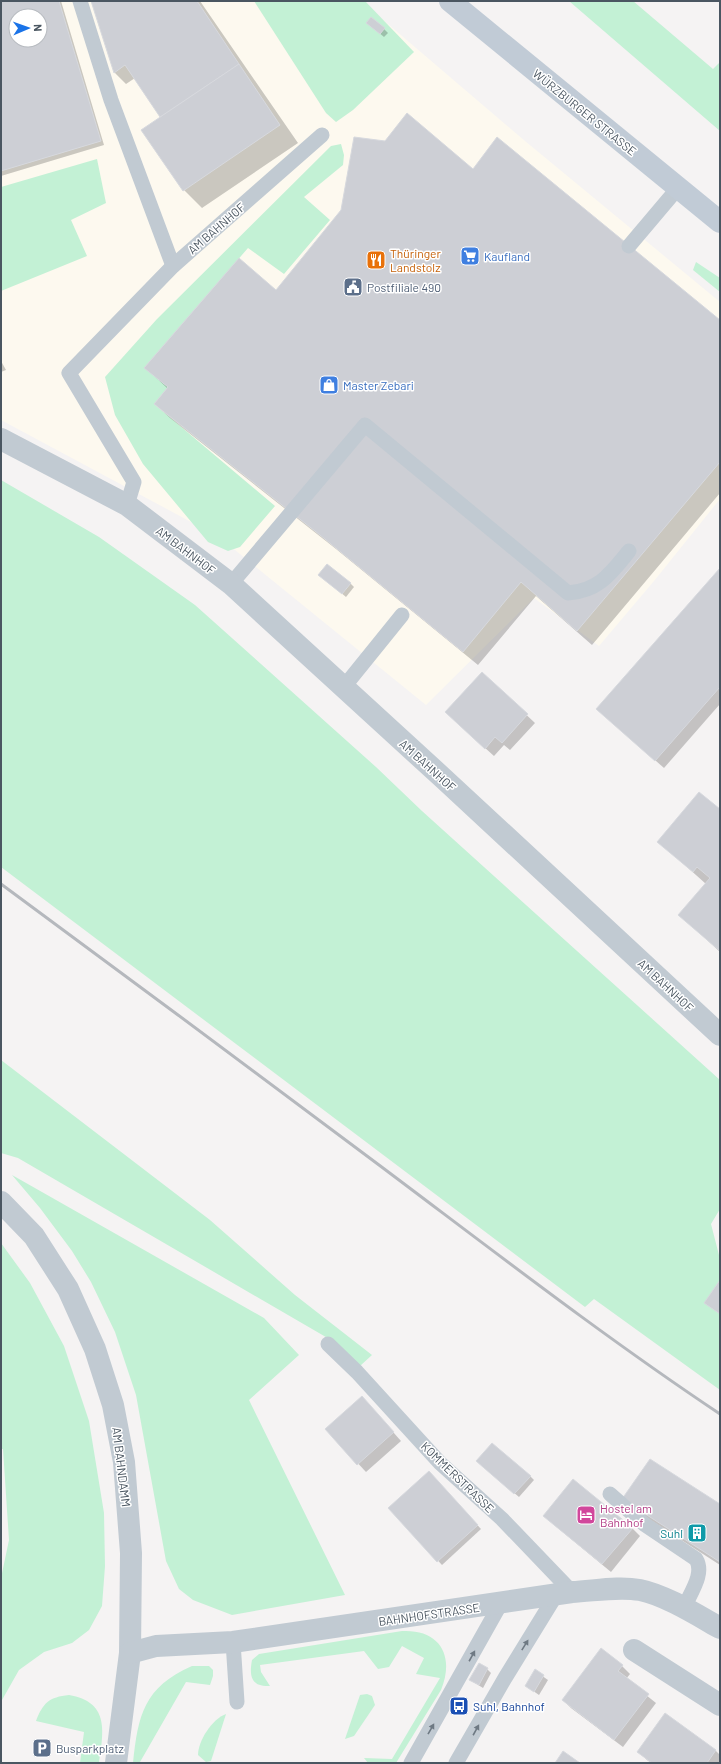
<svg xmlns="http://www.w3.org/2000/svg" width="721" height="1764" viewBox="0 0 721 1764" font-family="Barlow,sans-serif">
<style>
.commercial{fill:#fdf9ef;fill-rule:evenodd}
.green{fill:#c3f1d5}
.shadow{fill:#0003;fill-rule:evenodd}
.building{fill:#cdcfd5;stroke:#d7d9de;fill-rule:evenodd}
.lines{fill:none;stroke-linecap:round;stroke-linejoin:round}
.service{stroke:#c1cad2;stroke-width:15}
.minor{stroke:#c1cad2;stroke-width:22}
.secondary{stroke:#c1cbd6;stroke-width:22}
.rail{stroke:#b5b8bd;stroke-width:3}
.oneway{fill:#6e7983}
.labels{text-anchor:middle;dominant-baseline:central;stroke-width:3;stroke-linejoin:round;paint-order:stroke}
.street-label{font-size:12px;fill:#4a5661;stroke:#fff}
.food-label{font-size:12px;fill:#c56008;stroke:#fff;text-anchor:start}
.shop-label{font-size:12px;fill:#366cbe;stroke:#fff;text-anchor:start}
.service-label{font-size:12px;fill:#4e5e75;stroke:#fff;text-anchor:start}
.hotel-label{font-size:12px;fill:#b23c85;stroke:#fff;text-anchor:start}
.culture-label{font-size:12px;fill:#0d838f;stroke:#fff;text-anchor:end}
.transit-label{font-size:12px;fill:#164399;stroke:#fff;text-anchor:start}
</style>
<rect width="100%" height="100%" fill="#f5f3f3"/>
<path class="commercial" d="M1,1h360l164,140 195,161v197l-66,82 -55,65 -65,-48 -108,107 -207,-168 -218,-117zM16,16h24v24h-24z"/>
<g class="green">
<polygon points="254,1 365,1 414,52 353,110 336,122 326,113"/>
<polygon points="569,1 633,1 713,69 720,62 720,131"/>
<polygon points="341,144 344,155 343,165 304,197 330,220 284,274 248,248 145,367 168,387 154,404 275,506 240,547 228,551 208,542 143,464 115,415 105,377 157,319 331,146"/>
<polygon points="97,159 106,203 71,220 87,256 1,291 1,187"/>
<polygon points="696,262 720,278 720,292 693,270"/>
<polygon points="1,480 99,537 195,605 376,767 422,811 720,1080 720,1209 711,1224 720,1259 720,1280 705,1303 720,1314 720,1390 594,1299 585,1307 1,867"/>
<polygon points="1,1060 210,1220 295,1295 372,1355 360,1366 331,1340 18,1158 1,1153"/>
<polygon points="12,1175 264,1318 299,1355 249,1400 345,1595 232,1615 193,1600 179,1589 166,1561 136,1395 115,1332 91,1282 72,1251 40,1208"/>
<polygon points="1,1243 30,1283 64,1346 89,1421 104,1513 105,1566 102,1606 89,1630 72,1643 44,1652 19,1670 2,1700 1,1706 1,1578 9,1540 3,1449 1,1449"/>
<path d="M402,1631c38,-2 53,25 39,59l-45,73h-28l-4,-5 28,1 48,-81 -24,-4 8,-16 -22,-12 -13,21 -11,2 -14,-18 -104,14 1,7 9,14c-19,1 -21,-10 -18,-26l7,-6z"/>
<path d="M192,1666h17l4,4v6l-3,9 -24,-3 -46,80 2,1h-9c5,-48 11,-76 59,-97z"/>
<polygon points="367,1694 372,1696 375,1705 354,1736 345,1739 360,1695"/>
<path d="M69,1695c40,7 35,35 30,68h-19l4,-31 -48,-11c7,-18 13,-24 33,-26z"/>
<path d="M226,1714l-15,47 -5,1 -8,-7c0,-14 14,-36 28,-41z"/>
</g>
<g class="shadow">
<path d="M1,1h60l43,144 -103,31zM16,16h24v24h-24z"/>
<polygon points="92,1 200,1 298,143 202,208 184,190 162,117 135,78 126,84 115,73"/>
<polygon points="371,26 384,29 388,33 384,37"/>
<polygon points="473,170 720,322 720,493 592,645 536,596 478,665 336,549 170,418 155,404 168,389 146,368 276,292"/>
<polygon points="1,361 6,370 1,372"/>
<polygon points="720,569 720,704 664,768 597,709"/>
<polygon points="323,578 350,583 354,587 346,597"/>
<polygon points="482,673 535,723 510,750 504,745 494,756 454,720"/>
<polygon points="720,811 720,952 680,915 706,884 658,841"/>
<polygon points="370,1406 401,1441 366,1472 327,1430"/>
<polygon points="481,1465 530,1476 534,1480 519,1497"/>
<polygon points="432,1476 481,1529 442,1565 390,1508"/>
<polygon points="720,1505 720,1565 635,1510"/>
<polygon points="553,1524 632,1528 640,1536 611,1572"/>
<polygon points="622,1666 630,1674 626,1679 656,1703 623,1747 571,1708 563,1700"/>
<polygon points="487,1669 491,1673 483,1688 470,1680"/>
<polygon points="535,1671 548,1680 539,1695 526,1686"/>
<polygon points="665,1715 716,1751 720,1755 720,1763 651,1763 647,1760 639,1752"/>
</g>
<g class="building">
<path d="M1,1h58l42,140 -100,30zM16,16h24v24h-24z"/>
<polygon points="91,1 197,1 239,64 160,117 125,65 114,73"/>
<polygon points="371,17 385,28 380,34 366,23"/>
<polygon points="239,64 280,125 183,191 141,130"/>
<polygon points="407,113 473,169 497,137 720,320 720,462 577,631 521,582 463,652 320,535 154,404 168,387 144,368 239,258 276,290 341,210 354,137 385,141"/>
<polygon points="327,564 351,583 342,594 318,575"/>
<polygon points="720,568 720,687 655,761 596,709"/>
<polygon points="482,672 528,714 502,743 495,737 485,749 445,712"/>
<polygon points="699,792 720,809 720,951 678,915 710,878 697,867 693,872 657,842"/>
<polygon points="720,1280 720,1314 704,1303"/>
<polygon points="362,1396 394,1432 357,1465 325,1429"/>
<polygon points="492,1443 531,1476 514,1494 476,1461"/>
<polygon points="650,1459 720,1504 720,1562 622,1499"/>
<polygon points="429,1471 478,1525 437,1562 388,1508"/>
<polygon points="573,1479 633,1528 602,1564 543,1516"/>
<polygon points="601,1648 623,1665 618,1671 649,1694 614,1740 562,1700"/>
<polygon points="479,1663 488,1668 479,1685 469,1680"/>
<polygon points="535,1669 544,1675 534,1692 525,1686"/>
<polygon points="665,1713 716,1750 707,1763 652,1763 637,1752"/>
<polygon points="563,1751 580,1763 555,1763"/>
</g>
<g class="lines">
<g class="service">
<polyline points="80,1 111,100 173,266"/>
<polyline points="629,246 678,188"/>
<polyline points="127,505 134,482 69,373 173,266 322,135"/>
<path d="M231,584l134,-159 203,168c31,-2 43,-20 61,-42"/>
<polyline points="343,688 402,615"/>
<polyline points="328,1344 357,1372 440,1463 502,1519 572,1592"/>
<path d="M610,1494l34,30 52,35c9,15 -6,34 -12,49"/>
<polyline points="233,1642 237,1702"/>
<polyline points="411,1763 501,1603"/>
<polyline points="456,1763 505,1678 556,1595"/>
</g>
<g class="minor">
<polyline points="1,439 127,505 231,584 444,779 720,1035"/>
<polyline points="1,1202 34,1236 68,1289 95,1349 113,1405 124,1462 131,1553 130,1653 116,1763"/>
<polyline points="634,1650 720,1705"/>
<path d="M130,1653l26,-7 77,-4 339,-50c22,-1 46,-6 68,-2 25,5 57,25 80,38"/>
</g>
<polyline class="secondary" points="450,1 720,222"/>
<path class="rail" d="M1,884c126,93 253,187 378,281 112,84 224,171 341,249"/>
</g>
<defs><path id="oneway-solid" d="M-6-.8H1V-3.2L6.5 0L1 3.2V.8H-6Z"/></defs>
<g class="oneway">
<use href="#oneway-solid" transform="translate(525 1645) rotate(-58)"/>
<use href="#oneway-solid" transform="translate(472 1656) rotate(-61)"/>
<use href="#oneway-solid" transform="translate(431 1729) rotate(-60)"/>
<use href="#oneway-solid" transform="translate(476 1730) rotate(-61)"/>
</g>
<defs>
<symbol id="supermarket-square" viewBox="-11 -11 22 22"><rect x="-9" y="-9" width="18" height="18" rx="4" fill="#3f7fe0" stroke="#fff"/><path d="M-6-5.5h2.5l.6 2H6L4.5 2H-2.5L-4.4-4H-6ZM-1.5 3.2a1.3 1.3 0 1 0 .1 0ZM3 3.2a1.3 1.3 0 1 0 .1 0Z" fill="#fff"/></symbol>
<symbol id="restaurant-square" viewBox="-11 -11 22 22"><rect x="-9" y="-9" width="18" height="18" rx="4" fill="#e8710a" stroke="#fff"/><path d="M-5-6h1v4h1v-4h1v4h1v-4h1v5L-1.5 .5V6h-2V.5L-5-1ZM5-6V6H3V1.5H1.5Q1.5-4 5-6Z" fill="#fff"/></symbol>
<symbol id="civic-square" viewBox="-11 -11 22 22"><rect x="-9" y="-9" width="18" height="18" rx="4" fill="#5c6f8a" stroke="#fff"/><path d="M-.6-6.5H3V-4.5H.6V-3L4-1V1h2V6H-6V1h2V-1L-.6-3ZM-1.2 2.5V6h2.4V2.5Z" fill="#fff"/></symbol>
<symbol id="shop-square" viewBox="-11 -11 22 22"><rect x="-9" y="-9" width="18" height="18" rx="4" fill="#3f7fe0" stroke="#fff"/><path d="M-5-2.5h2.3a2.7 3.5 0 0 1 5.4 0H5L5.5 6h-11ZM-1.5-2.5h3a1.5 2.3 0 0 0-3 0Z" fill="#fff"/></symbol>
<symbol id="hotel-square" viewBox="-11 -11 22 22"><rect x="-9" y="-9" width="18" height="18" rx="4" fill="#d1479c" stroke="#fff"/><path d="M-6-4.5h1.5V1H6V5H4.5V3h-9V5H-6ZM-4 0a1.8 1.8 0 1 1 3.6 0ZM.5 0V-2.5h3Q6-2.5 6 0Z" fill="#fff"/></symbol>
<symbol id="building-square" viewBox="-11 -11 22 22"><rect x="-9" y="-9" width="18" height="18" rx="4" fill="#0f9aa8" stroke="#fff"/><path d="M-4-6H4V6H1V3H-1V6H-4ZM-2.5-4.3h1.7v1.8h-1.7ZM.8-4.3h1.7v1.8H.8ZM-2.5-1h1.7V.8h-1.7ZM.8-1h1.7V.8H.8Z" fill="#fff"/></symbol>
<symbol id="bus-square" viewBox="-11 -11 22 22"><rect x="-9" y="-9" width="18" height="18" rx="4" fill="#1a4fb4" stroke="#fff"/><path d="M-5-6H5V4H4V6H2V4H-2V6H-4V4H-5ZM-3.5-4V0h7V-4ZM-3.5 1.2v1.5H-2V1.2ZM2 1.2v1.5H3.5V1.2Z" fill="#fff"/></symbol>
<symbol id="parking-square" viewBox="-11 -11 22 22"><rect x="-9" y="-9" width="18" height="18" rx="4" fill="#5c6f8a" stroke="#fff"/><path d="M-3.5-5.5H1a3.5 3.5 0 0 1 0 7H-1V5.5H-3.5ZM-1-3.4V-.6H.8a1.4 1.4 0 0 0 0-2.8Z" fill="#fff"/></symbol>
</defs>
<g fill-rule="evenodd">
<use href="#supermarket-square" x="459" y="245" width="22" height="22"/>
<use href="#restaurant-square" x="365" y="249" width="22" height="22"/>
<use href="#civic-square" x="342" y="276" width="22" height="22"/>
<use href="#shop-square" x="318" y="374" width="22" height="22"/>
<use href="#hotel-square" x="575" y="1504" width="22" height="22"/>
<use href="#building-square" x="686" y="1522" width="22" height="22"/>
<use href="#bus-square" x="448" y="1695" width="22" height="22"/>
<use href="#parking-square" x="31" y="1737" width="22" height="22"/>
</g>
<g class="labels">
<g class="street-label">
<text transform="translate(585 112) rotate(39)">WÜRZBURGER STRASSE</text>
<text transform="translate(216 228) rotate(-41)">AM BAHNHOF</text>
<text transform="translate(186 550) rotate(37)">AM BAHNHOF</text>
<text transform="translate(428 765) rotate(42)">AM BAHNHOF</text>
<text transform="translate(666 985) rotate(43)">AM BAHNHOF</text>
<text transform="translate(122 1467) rotate(83)">AM BAHNDAMM</text>
<text transform="translate(458 1477) rotate(44)">KOMMERSTRASSE</text>
<text transform="translate(429 1614) rotate(-8)">BAHNHOFSTRASSE</text>
</g>
<g class="food-label">
<text x="390" y="253">Thüringer<tspan x="390" dy="14">Landstolz</tspan></text>
</g>
<g class="shop-label">
<text x="484" y="256">Kaufland</text>
<text x="343" y="385">Master Zebari</text>
</g>
<g class="service-label">
<text x="367" y="287">Postfiliale 490</text>
<text x="56" y="1748">Busparkplatz</text>
</g>
<g class="hotel-label">
<text x="600" y="1508">Hostel am<tspan x="600" dy="14">Bahnhof</tspan></text>
</g>
<g class="culture-label">
<text x="683" y="1533">Suhl</text>
</g>
<g class="transit-label">
<text x="473" y="1706">Suhl, Bahnhof</text>
</g>
</g>
<rect width="721" height="1764" fill="none" stroke="#4a5661" stroke-width="4"/>
<g transform="translate(28 28) rotate(88)"><circle r="19" fill="#ffffff" stroke="#b7bbc0"/>
<path d="M0-3L7 15L0 10L-7 15Z" fill="#1a73e8"/>
<text y="-6" font-size="11" font-weight="bold" text-anchor="middle" fill="#4a5661">N</text>
</g>
</svg>
